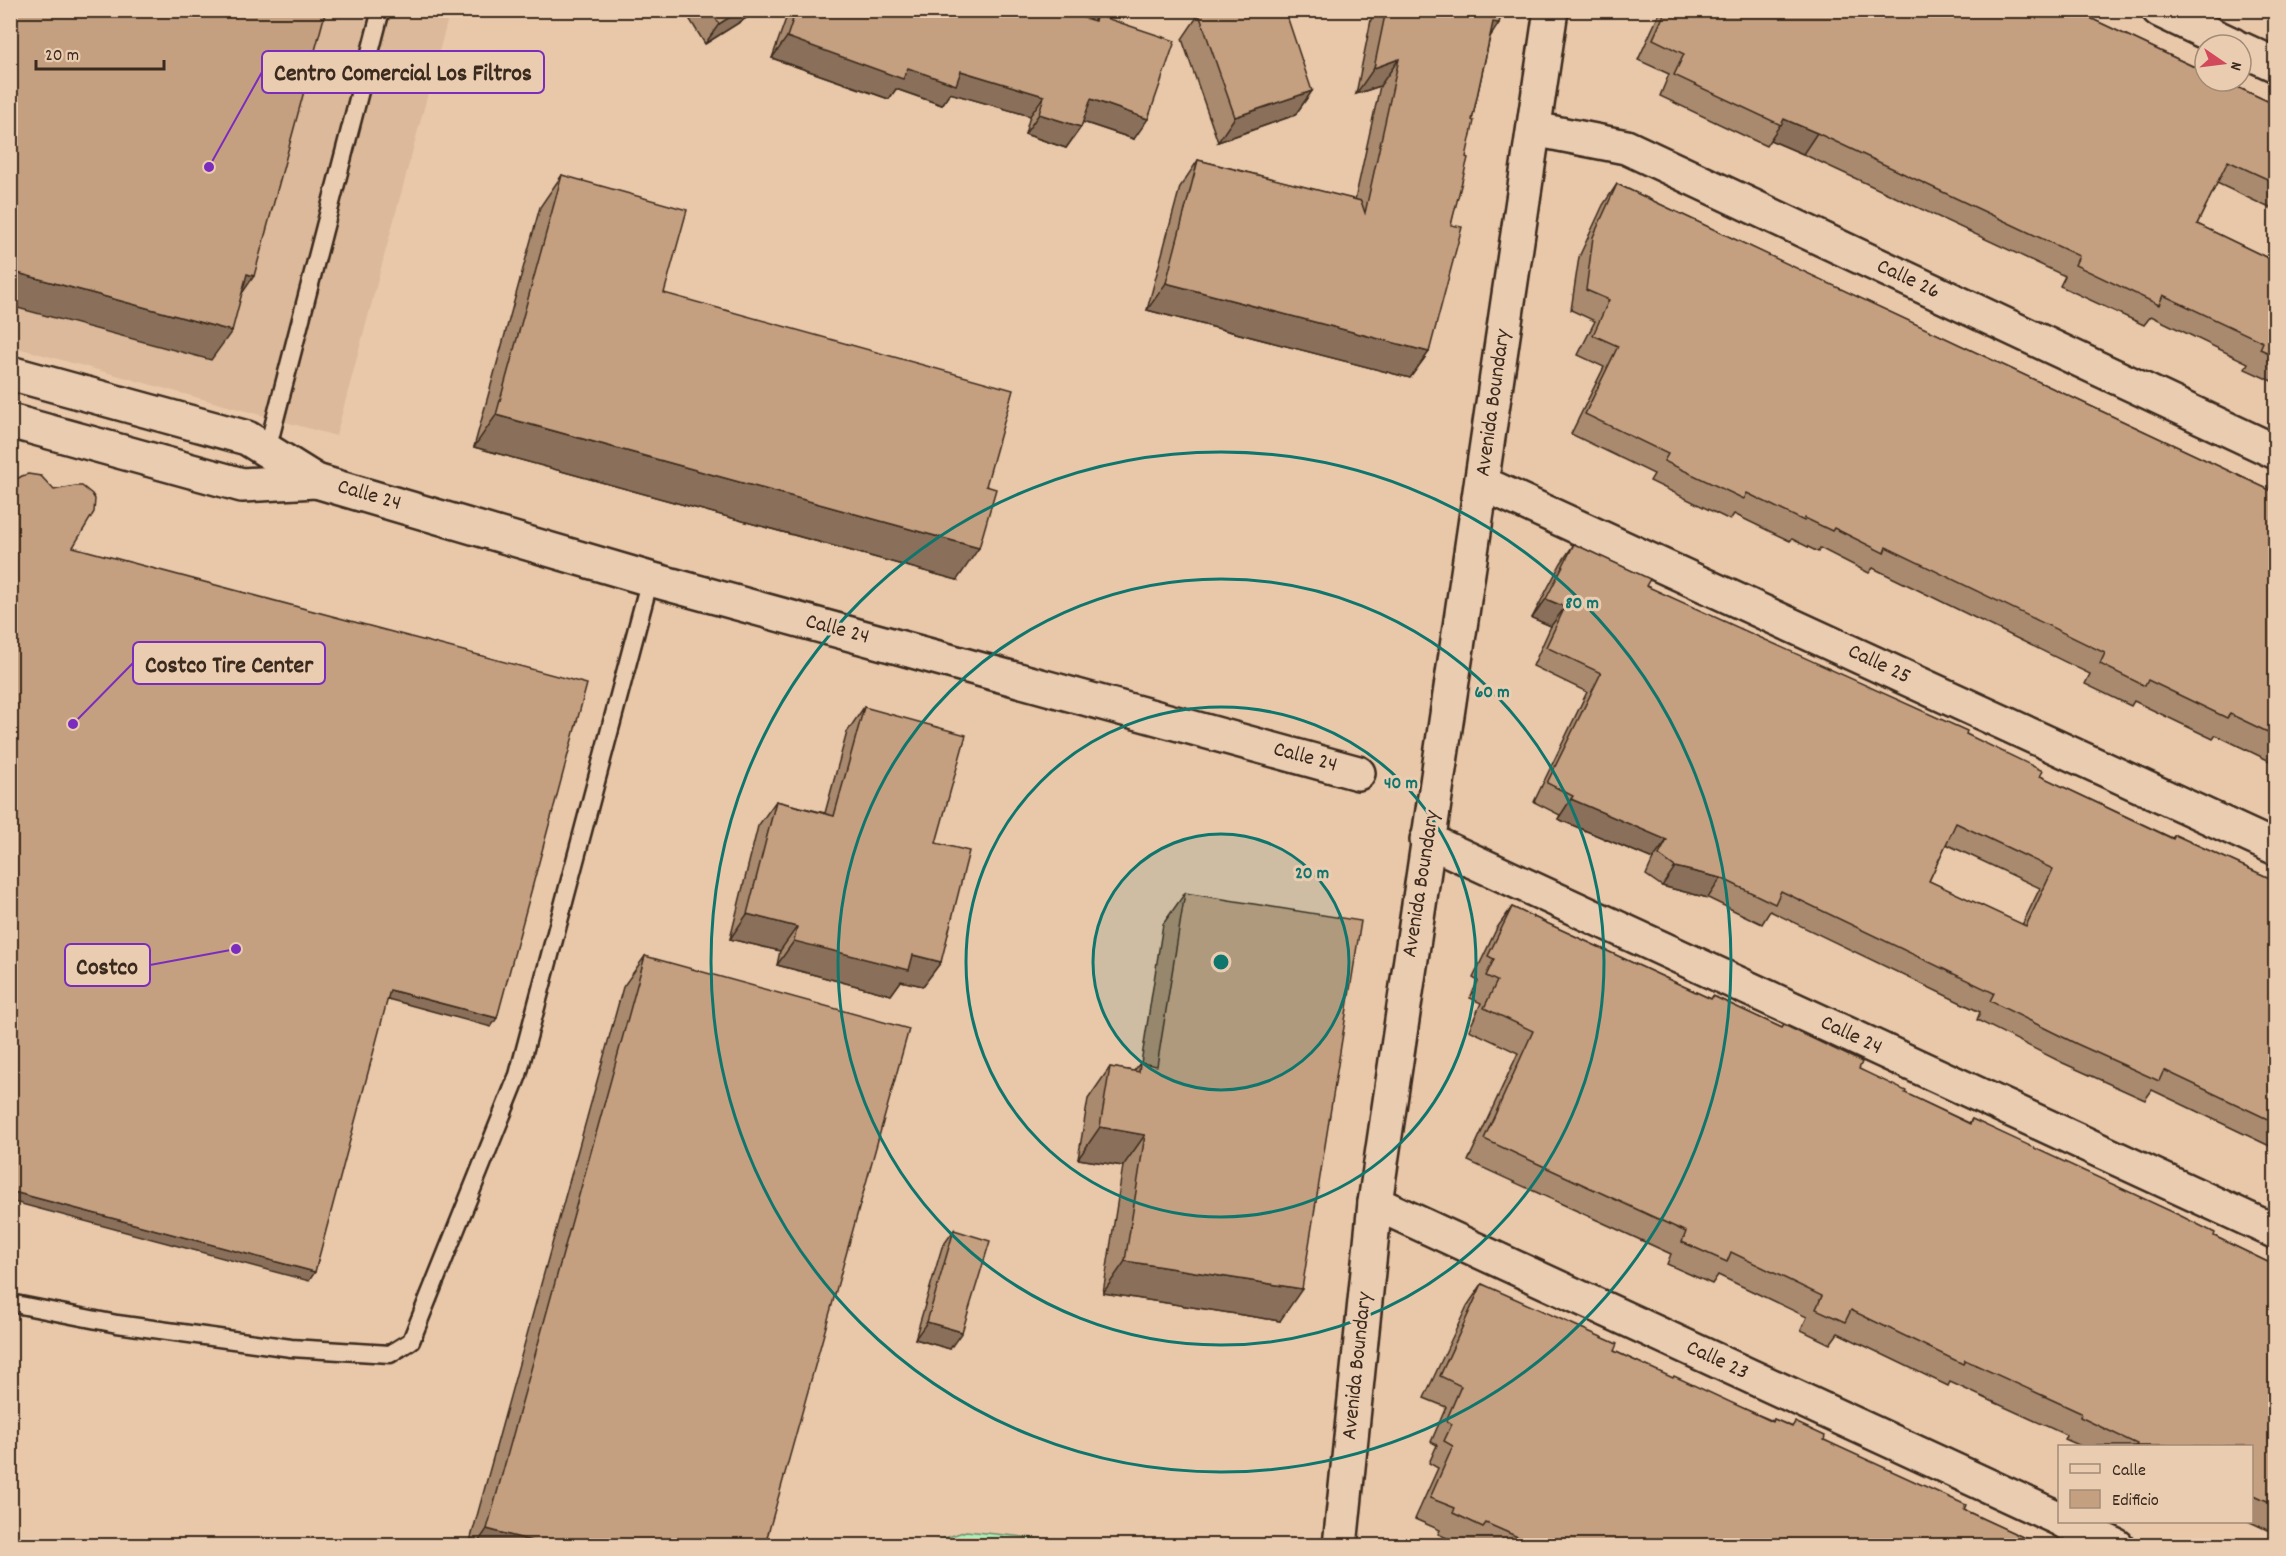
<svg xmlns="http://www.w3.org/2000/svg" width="2286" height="1556" viewBox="0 0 2286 1556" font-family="Dekko,sans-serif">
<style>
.built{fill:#dbb99a}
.green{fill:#aeefb8;stroke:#748c6b;stroke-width:1.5}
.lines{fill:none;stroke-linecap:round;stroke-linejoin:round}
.service-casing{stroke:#3b2a1e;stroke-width:21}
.minor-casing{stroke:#3b2a1e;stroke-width:38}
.service{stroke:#eaccb1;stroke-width:16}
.minor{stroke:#eaccb1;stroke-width:33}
.wall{fill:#a98a6e;stroke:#3b2a1e;stroke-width:1.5;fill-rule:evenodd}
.shaded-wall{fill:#8a705a;stroke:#3b2a1e;stroke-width:1.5}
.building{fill:#c5a080;stroke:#3b2a1e;stroke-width:1.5;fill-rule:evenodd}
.ring{fill:none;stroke:#0f766e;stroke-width:3}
.labels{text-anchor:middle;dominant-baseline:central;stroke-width:6;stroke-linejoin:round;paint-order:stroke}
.street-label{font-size:22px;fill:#3b2a1e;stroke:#eaccb1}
.centre{fill:#0f766e;stroke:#eaccb1;stroke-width:3}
.ring-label{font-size:18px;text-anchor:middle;font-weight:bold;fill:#0f766e;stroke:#eaccb1;stroke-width:6;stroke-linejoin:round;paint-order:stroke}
.leader{fill:none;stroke:#7b2cbf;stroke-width:2}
.callout-dot{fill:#7b2cbf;stroke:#eaccb1;stroke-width:2}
.callout{fill:#eaccb1;stroke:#7b2cbf;stroke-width:2}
.callout-label{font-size:24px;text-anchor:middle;font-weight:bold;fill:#3b2a1e}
</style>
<rect width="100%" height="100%" fill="#e9c8aa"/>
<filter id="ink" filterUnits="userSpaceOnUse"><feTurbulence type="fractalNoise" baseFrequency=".0167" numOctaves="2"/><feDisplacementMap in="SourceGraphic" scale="12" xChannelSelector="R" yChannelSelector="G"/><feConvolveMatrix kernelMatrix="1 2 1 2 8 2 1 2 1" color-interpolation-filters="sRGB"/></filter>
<g filter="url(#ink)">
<polygon class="built" points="10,11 450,11 336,436 11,346"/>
<polygon class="green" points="966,1531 1053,1540 1073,1545 924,1545"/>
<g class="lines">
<defs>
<g id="service">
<polyline points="266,454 381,10"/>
<polyline points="10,1303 117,1324 291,1348 390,1354 411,1341 518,1075 650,579"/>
</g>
<g id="minor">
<polyline points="2159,10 2233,45"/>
<polyline points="2241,49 2276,65"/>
<polyline points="1534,129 1626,147 2276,452"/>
<polyline points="10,373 247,438 316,481 650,579 1358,773"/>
<polyline points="10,421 242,485 316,481"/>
<polyline points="1482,483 2276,848"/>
<polyline points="1427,840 2276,1232"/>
<polyline points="1375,1203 2060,1519"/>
<polyline points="2065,1522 2117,1546"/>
<polyline points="1340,1546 1375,1203 1551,10"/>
</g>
</defs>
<use href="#service" class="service-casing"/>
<use href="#minor" class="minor-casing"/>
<use href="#service" class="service"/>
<use href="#minor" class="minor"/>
</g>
<g class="wall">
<polygon points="684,10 759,10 705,44"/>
<polygon points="789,10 1057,10 1093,21 1097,15 1134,139 1083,122 1081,127 1066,148 1025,134 1030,116 950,93 942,105 896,89 889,99 772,58"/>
<polygon points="1373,10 1502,10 1499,23 1490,37 1472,120 1451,225 1429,352 1410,378 1147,310 1180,187 1198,160 1355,200 1380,86 1356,94"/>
<polygon points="1661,10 2073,10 2276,105 2276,211 2217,183 2197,224 2276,262 2276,383 2245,369 2248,363 2151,316 2144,325 2060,286 2065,276 1803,154 1770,140 1766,146 1660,96 1669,74 1638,60"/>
<polygon points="1199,14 1312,91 1295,115 1218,142 1182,39"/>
<polygon points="562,175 664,293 957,580 474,447 540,207"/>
<polygon points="1617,184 2276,493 2276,764 2216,735 2213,739 2134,701 2131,706 2085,684 2090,674 1873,568 1869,573 1820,548 1818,552 1792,539 1790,541 1734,514 1730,520 1650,481 1654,474 1571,434 1604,367 1578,355 1595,321 1571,310 1579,257 1603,205"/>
<path d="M1574,544l72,42 320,148 74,42 132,62 3,-3 101,46v268l-124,-59 -7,10 -82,-37 -86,-43 3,-8 -210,-101 -8,13 -54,-26 -46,-12 -16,-11 7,-16 -95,-40 2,-4 -26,-13 53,-110 -54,-26 18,-40 -19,-8 29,-55zM1946,844l94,44 -18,37 -93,-44z"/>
<polygon points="864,707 936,843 941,962 923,986 901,981 891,995 777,965 780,951 730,939 758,826 776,801 825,813 847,732"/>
<polygon points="1185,893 1280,1321 1103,1293 1123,1166 1078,1159 1088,1099 1110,1067 1134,1071 1140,1063 1141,1063 1163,924"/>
<polygon points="1512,907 1711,999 1713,996 1782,1028 1784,1025 1859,1069 1905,1093 1969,1123 1972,1119 2276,1266 2276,1534 2248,1521 2252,1521 2252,1446 2081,1446 2065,1439 2066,1435 1950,1382 1948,1386 1838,1333 1830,1344 1801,1330 1807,1317 1718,1275 1712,1284 1667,1264 1671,1254 1468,1161 1518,1053 1469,1030 1481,1003 1470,998 1478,981 1473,978 1497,928"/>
<polygon points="645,956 765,1545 469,1545 623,987"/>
<polygon points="954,1230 950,1349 915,1339 942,1247"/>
<polygon points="1482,1284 1614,1351 1672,1378 1773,1421 1774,1419 1824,1440 1964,1510 2040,1545 1474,1545 1471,1544 1470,1545 1462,1545 1438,1534 1440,1530 1415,1519 1438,1468 1429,1463 1437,1445 1431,1442 1446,1407 1424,1398 1467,1306"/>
</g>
<g class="shaded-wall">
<polygon points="741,10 759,10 705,44 719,24"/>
<polygon points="1493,22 1499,23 1480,50"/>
<polygon points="787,37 908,68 961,71 1044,96 1030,116 950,93 942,105 896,89 889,99 772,58"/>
<polygon points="1399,59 1380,86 1356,94 1374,68"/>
<polygon points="1312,91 1295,115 1218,142 1235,117"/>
<polygon points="1091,99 1148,119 1134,139 1077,120"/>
<polygon points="1039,114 1081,127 1066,148 1025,134"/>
<polygon points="1784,119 1817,133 1803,154 1770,140"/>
<polygon points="10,271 232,331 211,360 10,306"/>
<polygon points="247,274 254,276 234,305"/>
<polygon points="1166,283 1429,352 1410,378 1147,310"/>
<polygon points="496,415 979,548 957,580 474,447"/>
<polygon points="1546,599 1565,607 1551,626 1532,618"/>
<polygon points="1571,799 1667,840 1653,859 1558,819"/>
<polygon points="1675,867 1721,878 1708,898 1662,886"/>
<polygon points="747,914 797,927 780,951 730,939"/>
<polygon points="794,941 913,955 941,962 923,986 901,981 891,995 777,965"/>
<polygon points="390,990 497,1018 491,1027 384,998"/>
<polygon points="1100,1127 1145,1135 1123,1166 1078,1159"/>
<polygon points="10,1191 315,1272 309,1281 10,1201"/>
<polygon points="1125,1261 1302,1289 1280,1321 1103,1293"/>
<polygon points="927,1322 962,1332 950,1349 915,1339"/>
<polygon points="487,1529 547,1545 476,1545"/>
</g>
<g class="building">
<polygon points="10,10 326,10 254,276 247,274 232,331 10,271"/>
<polygon points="711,10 741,10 719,24"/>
<polygon points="796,10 1057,10 1095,21 1097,15 1175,41 1148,119 1091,99 1081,127 1039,114 1044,96 961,71 956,85 908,68 903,79 787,37"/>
<polygon points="1211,10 1285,10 1312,91 1235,117 1199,14"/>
<polygon points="1386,10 1502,10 1499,23 1493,22 1472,120 1474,121 1466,157 1468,158 1451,225 1462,227 1429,352 1166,283 1198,160 1361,201 1365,213 1399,59 1374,68"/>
<polygon points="1666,10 2073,10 2205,72 2205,81 2224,81 2276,105 2276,183 2228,161 2197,224 2276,262 2276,356 2260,349 2263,342 2163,295 2159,305 2075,265 2079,256 1817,133 1784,119 1781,125 1674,75 1684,54 1653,39"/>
<polygon points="562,175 687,210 664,293 1013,390 986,486 996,489 979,548 496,415"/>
<polygon points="1617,184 2276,493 2276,736 2230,714 2227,718 2148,680 2145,686 2100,664 2105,653 1886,547 1884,553 1834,528 1832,531 1805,518 1804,521 1747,493 1744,499 1664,461 1668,454 1585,414 1618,346 1593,335 1609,300 1586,290 1593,237"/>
<polygon points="28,474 41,476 54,490 75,486 82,486 92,494 95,499 94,512 73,547 587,684 497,1018 390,990 315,1272 10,1191 10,483 22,476"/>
<path d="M1574,544l76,35 -4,7 321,145 -1,3 77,37 -3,5 133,63 2,-4 101,46v242l-112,-53 -5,11 -82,-37 -87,-43 4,-8 -213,-102 -6,13 -54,-26 -46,-11 -16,-12 8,-15 -96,-41 2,-3 -26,-13 54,-110 -55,-26 19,-40 -19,-8zM1956,823l97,46 -27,57 -97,-45z"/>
<polygon points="864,707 966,735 936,843 969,851 941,962 913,955 909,970 794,941 797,927 747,914 776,801 834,816"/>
<polygon points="1185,893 1361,921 1302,1289 1125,1261 1145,1135 1100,1127 1110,1067 1139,1072 1140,1063 1157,1066"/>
<polygon points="1512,907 1711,999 1713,996 1782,1028 1784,1025 1862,1062 1859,1069 1906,1091 1905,1093 1970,1124 1972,1119 2179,1215 2215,1233 2214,1236 2276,1266 2276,1505 2252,1494 2252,1446 2136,1446 2137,1444 2080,1417 2081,1413 1965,1360 1963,1364 1851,1310 1845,1322 1816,1309 1822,1296 1731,1252 1727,1262 1682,1242 1686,1232 1484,1139 1533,1031 1484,1008 1497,981 1486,976 1494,959 1488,956"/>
<polygon points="645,956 909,1029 765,1545 547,1545 487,1529"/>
<polygon points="954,1230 990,1241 962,1332 927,1322"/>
<polygon points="1482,1284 1617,1344 1614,1351 1673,1378 1674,1376 1773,1422 1774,1419 1792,1427 1795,1422 1825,1436 1824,1440 1966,1505 1964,1510 2040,1545 1536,1545 1486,1523 1483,1527 1453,1513 1455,1508 1430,1498 1453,1446 1444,1441 1452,1424 1446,1421 1461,1386 1440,1376"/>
<polygon points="2063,1539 2076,1545 2060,1545"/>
</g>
</g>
<circle cx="1221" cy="962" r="128" fill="#0f766e" fill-opacity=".12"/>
<g class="ring">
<circle cx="1221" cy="962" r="128"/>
<circle cx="1221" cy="962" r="255"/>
<circle cx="1221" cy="962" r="383"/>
<circle cx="1221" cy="962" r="510"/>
</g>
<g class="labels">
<g class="street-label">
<text transform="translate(1908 280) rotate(25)">Calle 26</text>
<text transform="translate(1494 403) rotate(-82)">Avenida Boundary</text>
<text transform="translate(369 496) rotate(16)">Calle 24</text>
<text transform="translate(837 630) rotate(15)">Calle 24</text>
<text transform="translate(1879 665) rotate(25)">Calle 25</text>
<text transform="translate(1305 758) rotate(15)">Calle 24</text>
<text transform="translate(1422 884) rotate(-81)">Avenida Boundary</text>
<text transform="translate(1851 1036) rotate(25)">Calle 24</text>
<text transform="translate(1717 1361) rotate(25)">Calle 23</text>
<text transform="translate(1358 1366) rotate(-84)">Avenida Boundary</text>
</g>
</g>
<circle cx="1221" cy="962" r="9" class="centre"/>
<g class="ring-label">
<text x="1582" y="608">80 m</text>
<text x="1492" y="697">60 m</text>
<text x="1401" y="788">40 m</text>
<text x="1312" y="878">20 m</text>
</g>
<path class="leader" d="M209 167L262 72M73 724L133 663M236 949L150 965"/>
<g class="callout-dot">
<circle cx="209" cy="167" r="6"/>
<circle cx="73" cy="724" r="6"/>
<circle cx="236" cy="949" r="6"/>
</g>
<g class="callout">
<rect x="262" y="51" width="282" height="42" rx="6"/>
<rect x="133" y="642" width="192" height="42" rx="6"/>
<rect x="65" y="944" width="85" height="42" rx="6"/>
</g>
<g class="callout-label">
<text x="403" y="80">Centro Comercial Los Filtros</text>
<text x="229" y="672">Costco Tire Center</text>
<text x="107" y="974">Costco</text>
</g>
<rect width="2286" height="1556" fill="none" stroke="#eaccb1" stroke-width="36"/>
<rect x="18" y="18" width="2250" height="1520" fill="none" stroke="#3b2a1e" stroke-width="2" filter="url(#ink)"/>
<rect x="2058" y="1445" width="195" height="78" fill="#eaccb1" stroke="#a48b76" stroke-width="1.5"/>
<rect x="2070" y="1464" width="30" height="9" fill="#eaccb1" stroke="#a48b76" stroke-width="1.5"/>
<text x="2112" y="1475" font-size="18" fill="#3b2a1e">Calle</text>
<rect x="2070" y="1490" width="30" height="18" fill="#c5a080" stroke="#a48b76" stroke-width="1.5"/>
<text x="2112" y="1505" font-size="18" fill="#3b2a1e">Edificio</text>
<g transform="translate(2223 63) rotate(104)"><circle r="28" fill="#eaccb1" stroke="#a48b76" stroke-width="1.5"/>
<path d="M0-4.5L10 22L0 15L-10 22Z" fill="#d1495b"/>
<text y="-9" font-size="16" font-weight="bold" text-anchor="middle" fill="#3b2a1e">N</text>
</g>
<path d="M36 60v9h128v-9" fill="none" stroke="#3b2a1e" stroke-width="3"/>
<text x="45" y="60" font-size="18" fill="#3b2a1e" stroke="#eaccb1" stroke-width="4.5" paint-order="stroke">20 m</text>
</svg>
